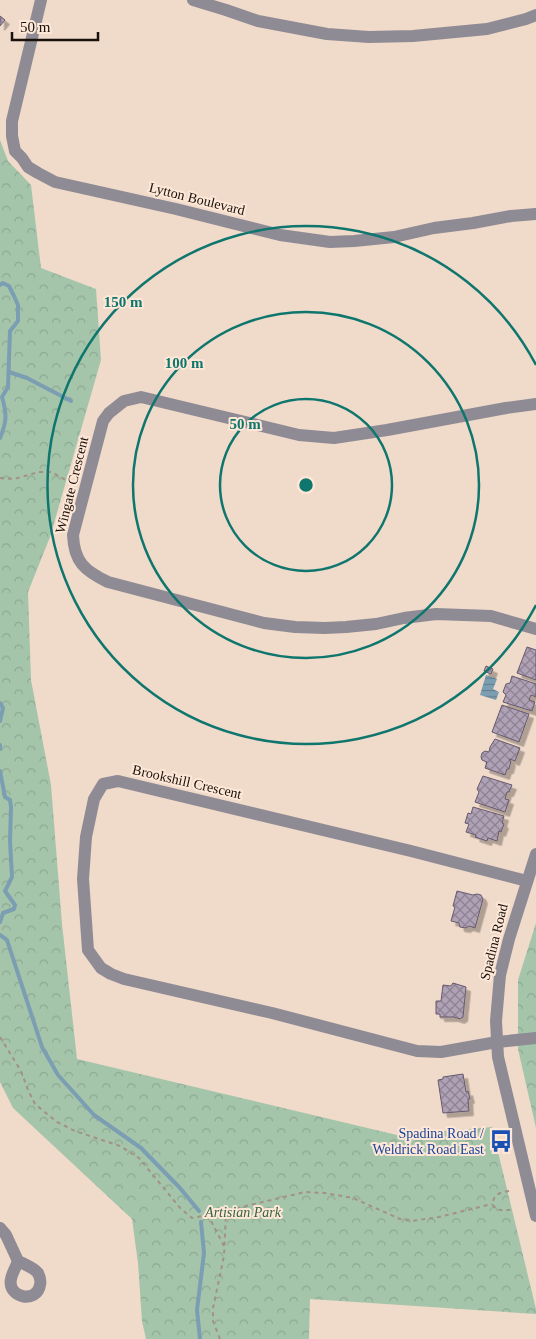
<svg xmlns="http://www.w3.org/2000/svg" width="536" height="1339" viewBox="0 0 536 1339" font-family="Georgia,serif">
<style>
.park{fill:url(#park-crowns)}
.water{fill:url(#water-rules)}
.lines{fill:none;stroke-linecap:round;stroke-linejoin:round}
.stream{stroke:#7b9eb3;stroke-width:4}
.building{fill:url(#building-cross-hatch);stroke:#66596c;filter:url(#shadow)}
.path{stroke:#a29185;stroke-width:2;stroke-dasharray:4 4;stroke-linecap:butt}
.minor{stroke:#8f8b95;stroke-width:12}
.ring{fill:none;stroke:#0f766e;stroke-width:2.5}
.labels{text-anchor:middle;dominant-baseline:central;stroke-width:4;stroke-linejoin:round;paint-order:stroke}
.street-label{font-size:14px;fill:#19120c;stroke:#fee7d7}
.transit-label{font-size:14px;fill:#164399;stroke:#fee7d7;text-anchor:end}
.park-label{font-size:14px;font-style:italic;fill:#336440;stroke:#fee7d7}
.centre{fill:#0f766e;stroke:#fee7d7;stroke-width:2.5}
.ring-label{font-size:15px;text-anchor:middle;font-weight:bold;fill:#0f766e;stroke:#fee7d7;stroke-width:4;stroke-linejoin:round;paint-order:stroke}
</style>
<defs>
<pattern id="park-crowns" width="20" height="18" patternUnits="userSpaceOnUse" patternTransform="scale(1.25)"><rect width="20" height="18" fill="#a5c5ab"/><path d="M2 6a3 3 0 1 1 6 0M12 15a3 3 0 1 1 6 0" fill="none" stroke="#8da892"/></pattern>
<pattern id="water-rules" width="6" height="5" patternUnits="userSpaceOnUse" patternTransform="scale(1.25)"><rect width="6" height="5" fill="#7b9eb3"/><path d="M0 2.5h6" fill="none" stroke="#647f90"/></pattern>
<pattern id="building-cross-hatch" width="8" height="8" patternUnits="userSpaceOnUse" patternTransform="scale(1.25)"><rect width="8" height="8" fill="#afa1b6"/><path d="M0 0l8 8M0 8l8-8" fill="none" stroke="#8e8292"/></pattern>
<filter id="shadow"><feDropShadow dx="4.5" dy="4.5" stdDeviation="0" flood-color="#0004"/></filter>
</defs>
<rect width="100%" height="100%" fill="#f0daca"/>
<g class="park">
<polygon points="0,140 8,161 31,185 41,268 96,289 101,360 50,537 28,592 31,680 51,785 62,924 77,1059 397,1135 492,1127 536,1309 536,1314 310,1299 309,1339 146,1339 142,1321 138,1263 132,1219 13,1108 0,1082"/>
<polygon points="536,923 536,1128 518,1049 518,980"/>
</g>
<polygon class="water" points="486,675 497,679 493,689 499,692 496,700 480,695"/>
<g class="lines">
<g class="stream">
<path d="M0,285l3,-2 6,3 5,10 4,9v16l-8,10 -2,56 -6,10c5,17 5,24 -2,41"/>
<polyline points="9,372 27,378 71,401"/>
<polyline points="0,703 3,708 0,721"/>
<polyline points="0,745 0,749"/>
<polyline points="0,771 5,797 10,800 11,807 10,841 12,877 5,891 15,905 14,909 3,913 0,922"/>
<polyline points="0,935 7,940 42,1047 58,1075 94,1115 141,1148 180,1188 199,1211"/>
<polyline points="200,1339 197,1310 204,1253 201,1222"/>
</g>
</g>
<g class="building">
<polygon points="0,16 5,20 0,26"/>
<polygon points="527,647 536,650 536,680 517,673"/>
<polygon points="486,666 493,669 491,674 484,671"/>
<polygon points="512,676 536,684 536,697 531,695 529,700 535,702 532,711 503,702 506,695 503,692 506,684 510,683"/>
<polygon points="502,705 529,714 519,742 492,732"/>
<polygon points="495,739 520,748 515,761 510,759 509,760 511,761 509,769 507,769 505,775 485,768 487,762 482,760 481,757 482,753 485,751 489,752 490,747"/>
<polygon points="483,776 512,785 509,792 507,792 505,799 509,800 505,812 475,802 479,792 477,789"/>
<polygon points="473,807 504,816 502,823 504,824 501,832 499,831 497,841 488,838 487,841 475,837 476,835 466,832 469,824 465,823 468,813 471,814"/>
<polygon points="457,891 473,895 477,894 481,895 483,899 475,928 469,926 466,928 460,927 459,923 451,921 455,907 453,906"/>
<polygon points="453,983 466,987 463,1017 460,1019 454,1017 440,1017 440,1014 436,1014 436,1001 441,1001 443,985 451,986"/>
<polygon points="463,1074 466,1092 468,1091 470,1099 468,1099 469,1111 443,1113 438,1080 443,1079 443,1077"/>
</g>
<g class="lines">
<g class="path">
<polyline points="0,478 14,479 39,472 52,472 74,485"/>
<polyline points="0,1037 21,1071 28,1090 35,1104 57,1122 75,1131 120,1146 139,1158 181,1209 192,1218 208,1215"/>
<path d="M509,1191c-10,2 -14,2 -17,13 6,8 12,7 22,5"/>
<polyline points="224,1246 208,1215 305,1192 325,1193 353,1198 400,1219 412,1221 439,1217 492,1204"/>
<polyline points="220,1339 213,1321 213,1308 224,1256 226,1212"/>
</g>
<g class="minor">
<polyline points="41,0 12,121 12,136 15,151 22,158 28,167 38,173 55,182 176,209 280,235 330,242 354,241 394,237 434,228 473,223 511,216 536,214"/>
<polyline points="193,0 226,10 258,21 327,34 369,37 413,36 487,29 526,19 536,15"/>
<path d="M536,404l-30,4 -119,22 -53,8 -35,-3 -158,-38 -17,4 -15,12 -6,8 -30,114c1,27 12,36 35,47l156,41 31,4 30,1 21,-1 30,-3 28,-6 32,-4 55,2 45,13"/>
<polyline points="536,854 509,939 500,975 496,1021 498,1057 536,1216"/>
<polyline points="527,881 411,851 118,781 103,784 94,799 86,837 83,879 88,950 101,968 111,974 124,979 272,1013 417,1051 441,1052 497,1042 536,1038"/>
<polyline points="0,1228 6,1235 18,1261"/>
<path d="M18,1261c6,3 16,7 20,12 2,4 3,8 2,12 -3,19 -33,13 -29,-6 1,-6 5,-12 7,-18z"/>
</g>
</g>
<g class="ring">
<circle cx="306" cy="485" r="86"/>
<circle cx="306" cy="485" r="173"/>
<path d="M536 605A259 259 0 1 1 536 365"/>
</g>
<defs>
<symbol id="bus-bare" viewBox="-9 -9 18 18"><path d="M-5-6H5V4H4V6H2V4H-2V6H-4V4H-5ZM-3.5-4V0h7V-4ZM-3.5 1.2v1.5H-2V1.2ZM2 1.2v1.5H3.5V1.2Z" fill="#1a4fb4" stroke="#fee7d7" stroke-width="2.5" paint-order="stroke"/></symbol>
</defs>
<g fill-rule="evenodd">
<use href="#bus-bare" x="485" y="1125" width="32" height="32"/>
</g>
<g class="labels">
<g class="street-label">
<text transform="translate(197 199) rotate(14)">Lytton Boulevard</text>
<text transform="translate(72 485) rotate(-76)">Wingate Crescent</text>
<text transform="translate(187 782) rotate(13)">Brookshill Crescent</text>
<text transform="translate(494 942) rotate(-76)">Spadina Road</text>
</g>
<g class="transit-label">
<text x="484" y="1133">Spadina Road /<tspan x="484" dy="16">Weldrick Road East</tspan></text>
</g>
<g class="park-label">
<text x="243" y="1212">Artisian Park</text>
</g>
</g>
<circle cx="306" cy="485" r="8" class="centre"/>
<g class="ring-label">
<text x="123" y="307">150 m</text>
<text x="184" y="368">100 m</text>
<text x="245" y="429">50 m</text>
</g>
<path d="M12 32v8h86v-8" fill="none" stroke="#19120c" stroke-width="2.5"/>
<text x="20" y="32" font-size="15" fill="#19120c" stroke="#fee7d7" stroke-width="4" paint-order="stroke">50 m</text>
</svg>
